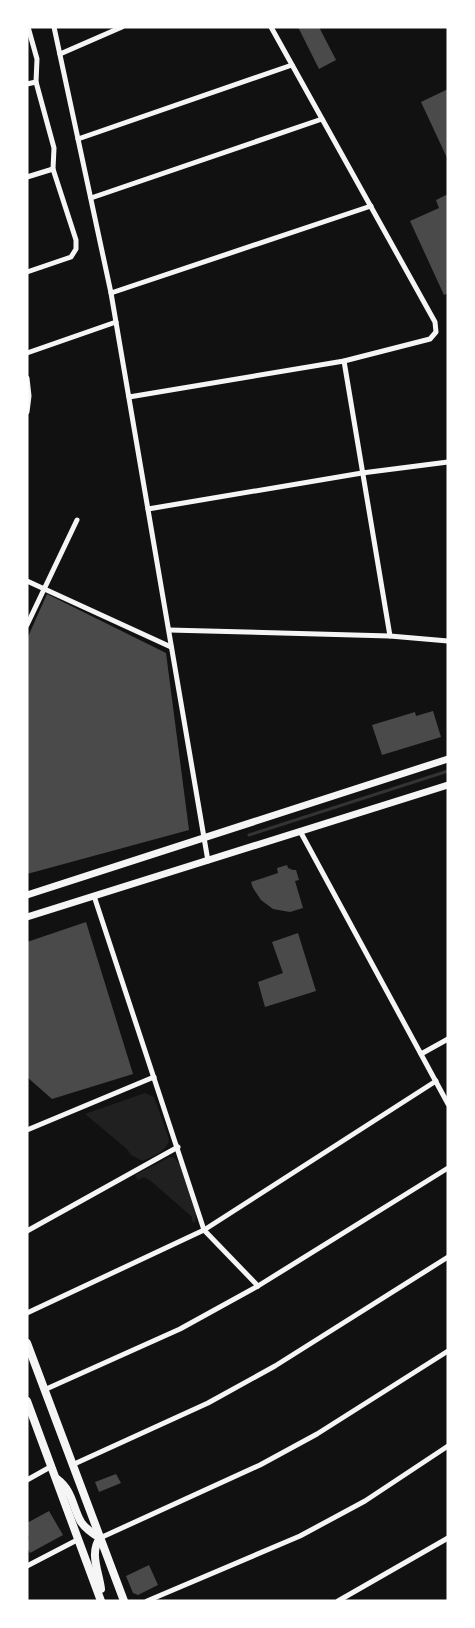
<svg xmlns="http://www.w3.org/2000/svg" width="475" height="1628" viewBox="0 0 475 1628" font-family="Lora,serif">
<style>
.green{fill:#202020}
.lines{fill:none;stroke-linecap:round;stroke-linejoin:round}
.stream{stroke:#333;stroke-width:3}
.building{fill:#4a4a4a}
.minor{stroke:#f5f5f5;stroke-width:5}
.tertiary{stroke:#f5f5f5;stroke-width:7}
.secondary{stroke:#f5f5f5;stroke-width:8}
</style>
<rect width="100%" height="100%" fill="#111"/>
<g class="green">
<path d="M145,1093l9,4 15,42c-2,13 -16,17 -26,22l-12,-6 -4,-6 -42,-35z"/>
<polygon points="170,1157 174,1158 180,1164 196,1212 195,1223 192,1221 192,1217 151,1181 144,1177 138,1180 135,1175"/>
</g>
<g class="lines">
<polyline class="stream" points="249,835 448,771"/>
</g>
<g class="building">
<polygon points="298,27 319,27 336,60 319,69"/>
<polygon points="448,89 448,160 421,102"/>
<polygon points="448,194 448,293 444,295 410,221 439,208 436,200"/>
<polygon points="47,594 166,653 189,830 27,874 27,639"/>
<polygon points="433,711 441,737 382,755 372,725 415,712 416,716"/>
<polygon points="287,865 288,868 293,870 296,870 299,880 295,881 303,908 290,912 273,909 261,900 253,888 251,882 278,873 277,868"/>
<polygon points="86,922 133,1074 52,1099 27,1077 27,942"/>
<polygon points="298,933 316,991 265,1007 258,982 283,973 272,942"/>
<polygon points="116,1474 121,1483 99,1492 95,1482"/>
<polygon points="49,1511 63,1535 30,1553 27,1548 27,1540 29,1538 27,1534 27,1523"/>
<polygon points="149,1565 158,1585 138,1595 133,1593 126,1576"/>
</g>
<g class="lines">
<g class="minor">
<polyline points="54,27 111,293 208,861"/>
<polyline points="60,54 122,27"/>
<polyline points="27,84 36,82"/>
<polyline points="78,139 292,65"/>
<polyline points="27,177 53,169"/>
<polyline points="91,198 322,119"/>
<polyline points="27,272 71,257 76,249 76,240 53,169 54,148 36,82 37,59 28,27"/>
<polyline points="111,293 371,206"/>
<polyline points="27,353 116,322"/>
<polyline points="344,361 390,636"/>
<polyline points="27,378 29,396 27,412"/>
<polyline points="129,397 344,361 430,339 436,332 435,322 271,27"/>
<polyline points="148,509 362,473 448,462"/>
<polyline points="27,581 171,647"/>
<polyline points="27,625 77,520"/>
<polyline points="169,630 390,636 448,641"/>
<polyline points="300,831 448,1104"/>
<polyline points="94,896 204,1230 258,1286"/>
<polyline points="421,1054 448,1039"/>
<polyline points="27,1130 154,1077"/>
<polyline points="27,1231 178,1147"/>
<polyline points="27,1313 204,1230 436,1081"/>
<polyline points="44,1390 180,1329 258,1286 448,1168"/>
<polyline points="72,1465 208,1403 275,1366 448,1257"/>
<polyline points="27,1480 52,1466"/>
<polyline points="100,1538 260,1465 317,1434 448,1351"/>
<polyline points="27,1566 79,1539"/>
<polyline points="147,1601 300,1536 365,1501 448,1446"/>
<polyline points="338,1601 448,1538"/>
</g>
<g class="tertiary">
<polyline points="27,895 448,759"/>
<polyline points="27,917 448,785"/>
</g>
<g class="secondary">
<polyline points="27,1343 124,1601"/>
<polyline points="27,1401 101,1601"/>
<path d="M57,1479c16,12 15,27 24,43 5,7 12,12 19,16 -11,15 -1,34 1,51"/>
</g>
</g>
<rect width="475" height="1628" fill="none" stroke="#ffffff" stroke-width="57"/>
</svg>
